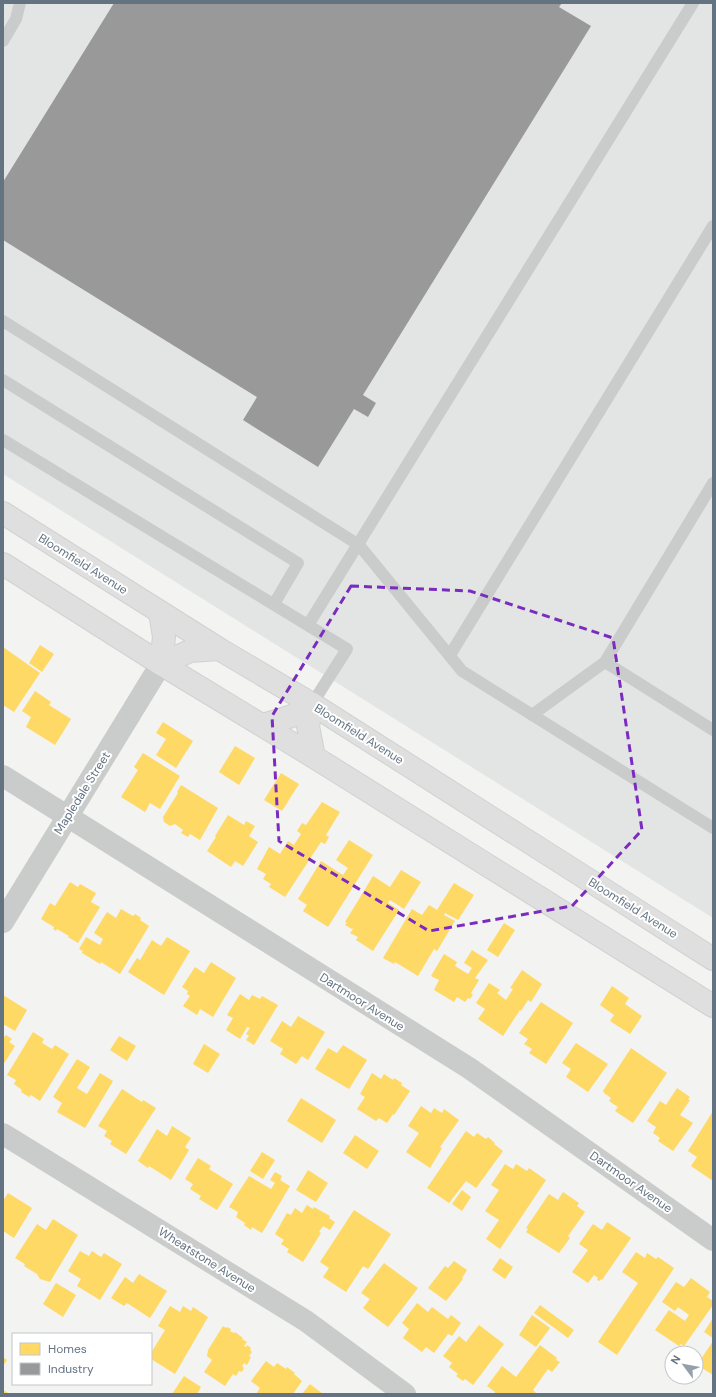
<svg xmlns="http://www.w3.org/2000/svg" width="716" height="1397" viewBox="0 0 716 1397" font-family="'DM Sans',sans-serif">
<style>
.built{fill:#e3e5e4}
.homes{fill:#ffd966}
.industry{fill:#999}
.lines{fill:none;stroke-linecap:round;stroke-linejoin:round}
.secondary-casing{stroke:#d0d1d1;stroke-width:24}
.service{stroke:#cacccc;stroke-width:12}
.minor{stroke:#cacccc;stroke-width:22}
.tertiary{stroke:#cacccc;stroke-width:22}
.secondary{stroke:#dfdfe0;stroke-width:22}
.marked{fill:none;stroke:#7b2cbf;stroke-width:3;stroke-dasharray:8 5;stroke-linejoin:round}
.labels{text-anchor:middle;dominant-baseline:central;stroke-width:4;stroke-linejoin:round;paint-order:stroke}
.street-label{font-size:12px;fill:#637382;stroke:#fff}
</style>
<rect width="100%" height="100%" fill="#f3f3f1"/>
<polygon class="built" points="3,3 713,3 713,918 3,474"/>
<g class="homes">
<polygon points="40,645 54,654 42,672 29,663"/>
<polygon points="3,647 40,673 14,712 3,705"/>
<polygon points="35,691 51,702 49,705 71,719 55,745 26,727 31,717 22,711"/>
<polygon points="163,722 193,741 176,768 156,755 166,739 156,733"/>
<polygon points="235,746 255,758 239,785 219,772"/>
<polygon points="143,753 180,776 160,809 150,803 145,812 121,797 138,770 134,767"/>
<polygon points="281,773 299,784 282,811 264,800"/>
<polygon points="181,785 218,808 200,840 190,834 188,837 181,833 183,830 175,824 170,826 164,822 163,817 178,793 177,792"/>
<polygon points="322,802 340,812 326,835 329,837 325,844 321,842 285,897 269,887 271,884 263,879 266,874 257,869 269,847 280,854 288,841 294,845 301,834 297,831 302,823 306,825"/>
<polygon points="228,815 244,825 246,821 255,826 249,836 258,842 243,866 235,861 231,867 207,851 216,837 215,836"/>
<polygon points="349,840 373,855 328,927 303,911 307,905 298,899 321,861 343,875 348,868 336,860"/>
<polygon points="401,870 421,882 404,909 390,900 388,903 399,910 373,951 356,940 358,937 350,933 354,928 352,929 345,925 347,923 345,922 373,876 390,887"/>
<polygon points="70,882 78,887 80,884 96,893 91,902 100,907 78,943 68,937 69,936 57,929 56,931 53,929 54,927 41,919 50,903 55,906"/>
<polygon points="454,883 474,895 458,920 445,913 444,915 455,921 437,951 434,949 418,976 395,962 394,964 383,958 412,909 422,915 429,905 437,910"/>
<polygon points="121,909 133,916 135,914 141,918 140,920 149,926 120,974 101,962 100,964 82,953 83,951 79,949 86,937 100,945 103,939 94,933 107,912 116,918"/>
<polygon points="504,923 515,930 498,957 487,950"/>
<polygon points="167,937 190,951 164,995 128,972 137,958 140,960 152,940 161,946"/>
<polygon points="472,950 488,960 475,978 479,980 471,993 473,995 470,999 468,998 465,1002 457,997 454,1002 434,990 439,980 431,976 444,954 457,962 455,966 468,974 472,968 464,963"/>
<polygon points="211,962 236,978 213,1017 200,1009 197,1015 183,1006 190,996 187,994 188,991 182,987 195,967 204,973"/>
<polygon points="522,970 542,984 531,1002 528,1000 521,1011 520,1010 503,1036 478,1019 485,1009 476,1003 489,983 500,990 497,993 506,1000 513,989 510,988"/>
<polygon points="612,986 629,998 625,1004 642,1016 630,1034 610,1021 614,1015 600,1005"/>
<polygon points="240,994 249,1000 252,995 260,999 262,996 278,1005 254,1045 246,1040 249,1036 246,1034 250,1028 247,1027 240,1039 226,1030 233,1018 227,1015"/>
<polygon points="3,995 27,1010 15,1031 3,1024"/>
<polygon points="541,1002 573,1023 546,1064 529,1053 532,1049 524,1044 528,1039 519,1033"/>
<polygon points="298,1016 325,1032 308,1060 302,1056 296,1064 280,1054 283,1049 270,1041 282,1021 291,1027"/>
<polygon points="33,1032 44,1039 42,1043 52,1049 55,1045 69,1054 40,1101 31,1095 29,1097 21,1092 22,1090 14,1084 16,1080 7,1075"/>
<polygon points="6,1035 12,1039 9,1042 15,1046 3,1065 3,1038"/>
<polygon points="119,1036 136,1046 127,1061 110,1050"/>
<polygon points="576,1043 608,1064 588,1092 566,1077 571,1069 562,1063"/>
<polygon points="204,1044 220,1054 208,1073 193,1064"/>
<polygon points="343,1045 367,1060 349,1089 315,1069 328,1048 337,1053"/>
<polygon points="631,1048 667,1073 633,1123 615,1111 618,1107 609,1101 611,1098 604,1093 603,1091"/>
<polygon points="77,1059 90,1067 77,1088 87,1094 100,1073 113,1081 85,1128 57,1112 62,1103 53,1097"/>
<polygon points="372,1073 381,1079 384,1074 393,1080 394,1078 402,1083 401,1085 410,1091 394,1115 393,1114 387,1123 379,1118 376,1121 357,1109 365,1097 360,1094"/>
<polygon points="677,1088 690,1097 688,1099 690,1100 680,1115 693,1123 673,1151 658,1141 660,1138 653,1133 656,1127 647,1121 660,1101 666,1105"/>
<polygon points="122,1089 142,1102 143,1100 156,1108 126,1154 110,1144 112,1141 104,1136 107,1131 98,1126"/>
<polygon points="301,1098 336,1120 322,1143 287,1121"/>
<polygon points="421,1106 431,1113 434,1108 442,1113 444,1109 459,1120 440,1147 442,1148 430,1168 406,1152 419,1133 408,1126"/>
<polygon points="713,1111 713,1181 691,1166 697,1157 688,1151"/>
<polygon points="172,1126 191,1138 185,1147 189,1150 171,1180 149,1166 148,1168 138,1161 157,1129 167,1136"/>
<polygon points="466,1131 474,1137 477,1133 486,1139 488,1137 495,1143 494,1144 503,1151 476,1188 466,1181 449,1203 427,1188"/>
<polygon points="355,1135 379,1151 367,1169 343,1153"/>
<polygon points="262,1152 275,1160 263,1179 250,1171"/>
<polygon points="198,1158 211,1166 209,1169 233,1184 217,1210 199,1199 201,1196 190,1189 193,1184 185,1179"/>
<polygon points="505,1164 513,1169 516,1164 527,1171 529,1168 546,1180 500,1249 486,1239 499,1220 485,1211 499,1190 491,1185"/>
<polygon points="308,1170 328,1183 316,1202 296,1190"/>
<polygon points="275,1172 282,1176 280,1180 290,1186 262,1233 252,1227 251,1230 244,1225 245,1223 236,1217 238,1212 229,1207 249,1176 271,1189 275,1183 270,1180"/>
<polygon points="462,1190 471,1197 462,1211 452,1204"/>
<polygon points="563,1192 579,1203 577,1206 585,1212 568,1236 570,1238 559,1253 526,1232 528,1229 526,1228 549,1194 558,1200"/>
<polygon points="8,1193 32,1208 14,1238 3,1231 3,1201"/>
<polygon points="307,1205 313,1209 314,1207 330,1216 329,1218 335,1222 330,1230 323,1226 319,1232 321,1233 303,1262 287,1252 289,1249 281,1244 284,1240 275,1234 287,1213 291,1215 295,1208 302,1213"/>
<polygon points="354,1210 391,1234 368,1269 363,1266 346,1292 323,1277 329,1268 320,1262"/>
<polygon points="53,1219 78,1235 50,1282 40,1279 37,1274 24,1266 25,1264 15,1258 37,1224 46,1230"/>
<polygon points="607,1222 631,1238 602,1280 601,1279 600,1281 597,1280 598,1278 594,1275 588,1283 572,1272 588,1250 579,1244 593,1224 602,1230"/>
<polygon points="80,1251 89,1256 92,1251 101,1257 104,1253 122,1264 100,1300 77,1286 81,1279 68,1271"/>
<polygon points="636,1252 645,1258 647,1253 656,1259 658,1257 674,1268 617,1355 598,1342 638,1283 622,1272"/>
<polygon points="500,1258 513,1267 505,1279 492,1270"/>
<polygon points="454,1261 467,1270 462,1278 463,1279 446,1301 428,1288 445,1266 448,1268"/>
<polygon points="384,1263 418,1288 388,1327 363,1308 370,1299 361,1293"/>
<polygon points="139,1274 167,1291 150,1318 127,1303 124,1306 111,1298 125,1277 133,1283"/>
<polygon points="691,1278 710,1292 707,1297 713,1301 713,1305 684,1346 681,1344 679,1346 655,1330 669,1310 685,1321 689,1315 678,1307 675,1311 662,1302 676,1282 684,1287"/>
<polygon points="56,1283 76,1295 63,1317 43,1304"/>
<polygon points="417,1303 428,1312 432,1307 448,1319 451,1315 461,1323 452,1336 448,1334 434,1353 426,1347 422,1352 403,1338 409,1329 402,1323"/>
<polygon points="540,1305 574,1330 568,1338 534,1313"/>
<polygon points="170,1306 180,1312 183,1306 191,1311 193,1307 208,1317 175,1374 151,1359 151,1353 165,1330 158,1326"/>
<polygon points="532,1315 550,1328 536,1347 519,1335"/>
<polygon points="713,1318 713,1338 704,1332"/>
<polygon points="479,1325 504,1344 473,1385 465,1379 463,1381 456,1376 458,1374 449,1367 452,1363 443,1356 459,1336 466,1342"/>
<polygon points="223,1326 226,1328 227,1327 231,1329 230,1331 234,1333 235,1332 243,1338 242,1339 247,1342 244,1346 246,1347 247,1345 251,1348 250,1350 252,1352 249,1356 251,1357 247,1365 244,1363 242,1366 244,1368 242,1372 239,1371 236,1376 233,1374 225,1386 204,1372 212,1360 207,1356 208,1350"/>
<polygon points="713,1341 713,1375 697,1365"/>
<polygon points="540,1345 557,1358 556,1360 560,1362 552,1372 548,1369 533,1390 537,1394 494,1394 495,1392 487,1386 502,1366 516,1377"/>
<polygon points="3,1357 7,1360 3,1366"/>
<polygon points="266,1361 274,1367 277,1363 286,1369 287,1367 295,1373 294,1374 302,1381 293,1394 256,1394 260,1388 251,1381"/>
<polygon points="184,1376 201,1387 197,1394 172,1394"/>
<polygon points="310,1384 323,1394 302,1394"/>
<polygon points="3,1390 10,1394 3,1394"/>
</g>
<polygon class="industry" points="114,3 562,3 559,7 591,26 363,395 376,403 368,417 354,409 318,467 243,420 257,397 3,240 3,182"/>
<g class="lines">
<defs>
<g id="secondary">
<polyline points="3,513 219,649 312,704 713,959"/>
<polyline points="3,564 161,664 314,757 713,1006"/>
<polyline points="160,612 164,637 161,664"/>
<polyline points="161,664 190,651 219,649"/>
<polyline points="312,704 308,726 314,757"/>
<polyline points="263,725 292,716 312,704"/>
</g>
</defs>
<use href="#secondary" class="secondary-casing"/>
<g class="service">
<polyline points="3,41 16,19 20,3"/>
<polyline points="3,321 359,545 462,671 713,828"/>
<polyline points="3,380 298,563 274,604"/>
<polyline points="3,440 347,649 312,704"/>
<polyline points="308,625 693,3"/>
<polyline points="450,655 713,226"/>
<polyline points="605,662 713,730"/>
<polyline points="532,715 605,662 713,483"/>
</g>
<g class="minor">
<polyline points="3,776 469,1068 713,1240"/>
<polyline points="3,1134 306,1321 405,1394"/>
</g>
<polyline class="tertiary" points="3,922 161,664"/>
<use href="#secondary" class="secondary"/>
</g>
<path class="marked" d="M351,586l119,5 143,47 29,192 -70,76 -143,25 -150,-90 -7,-125z"/>
<g class="labels">
<g class="street-label">
<text transform="translate(83 564) rotate(32)">Bloomfield Avenue</text>
<text transform="translate(359 734) rotate(32)">Bloomfield Avenue</text>
<text transform="translate(82 793) rotate(-58)">Mapledale Street</text>
<text transform="translate(633 908) rotate(32)">Bloomfield Avenue</text>
<text transform="translate(362 1002) rotate(32)">Dartmoor Avenue</text>
<text transform="translate(631 1182) rotate(35)">Dartmoor Avenue</text>
<text transform="translate(207 1260) rotate(32)">Wheatstone Avenue</text>
</g>
</g>
<rect width="716" height="1397" fill="none" stroke="#637382" stroke-width="8"/>
<rect x="12" y="1333" width="140" height="52" fill="#ffffff" stroke="#c1c7cd"/>
<rect x="20" y="1343" width="20" height="12" fill="#ffd966" stroke="#c1c7cd"/>
<text x="48" y="1353" font-size="12" fill="#637382">Homes</text>
<rect x="20" y="1363" width="20" height="12" fill="#999999" stroke="#c1c7cd"/>
<text x="48" y="1373" font-size="12" fill="#637382">Industry</text>
<g transform="translate(684 1365) rotate(302)"><circle r="19" fill="#ffffff" stroke="#c1c7cd"/>
<path d="M0-3L7 15L0 10L-7 15Z" fill="#95a0a9"/>
<text y="-6" font-size="11" font-weight="bold" text-anchor="middle" fill="#637382">N</text>
</g>
</svg>
